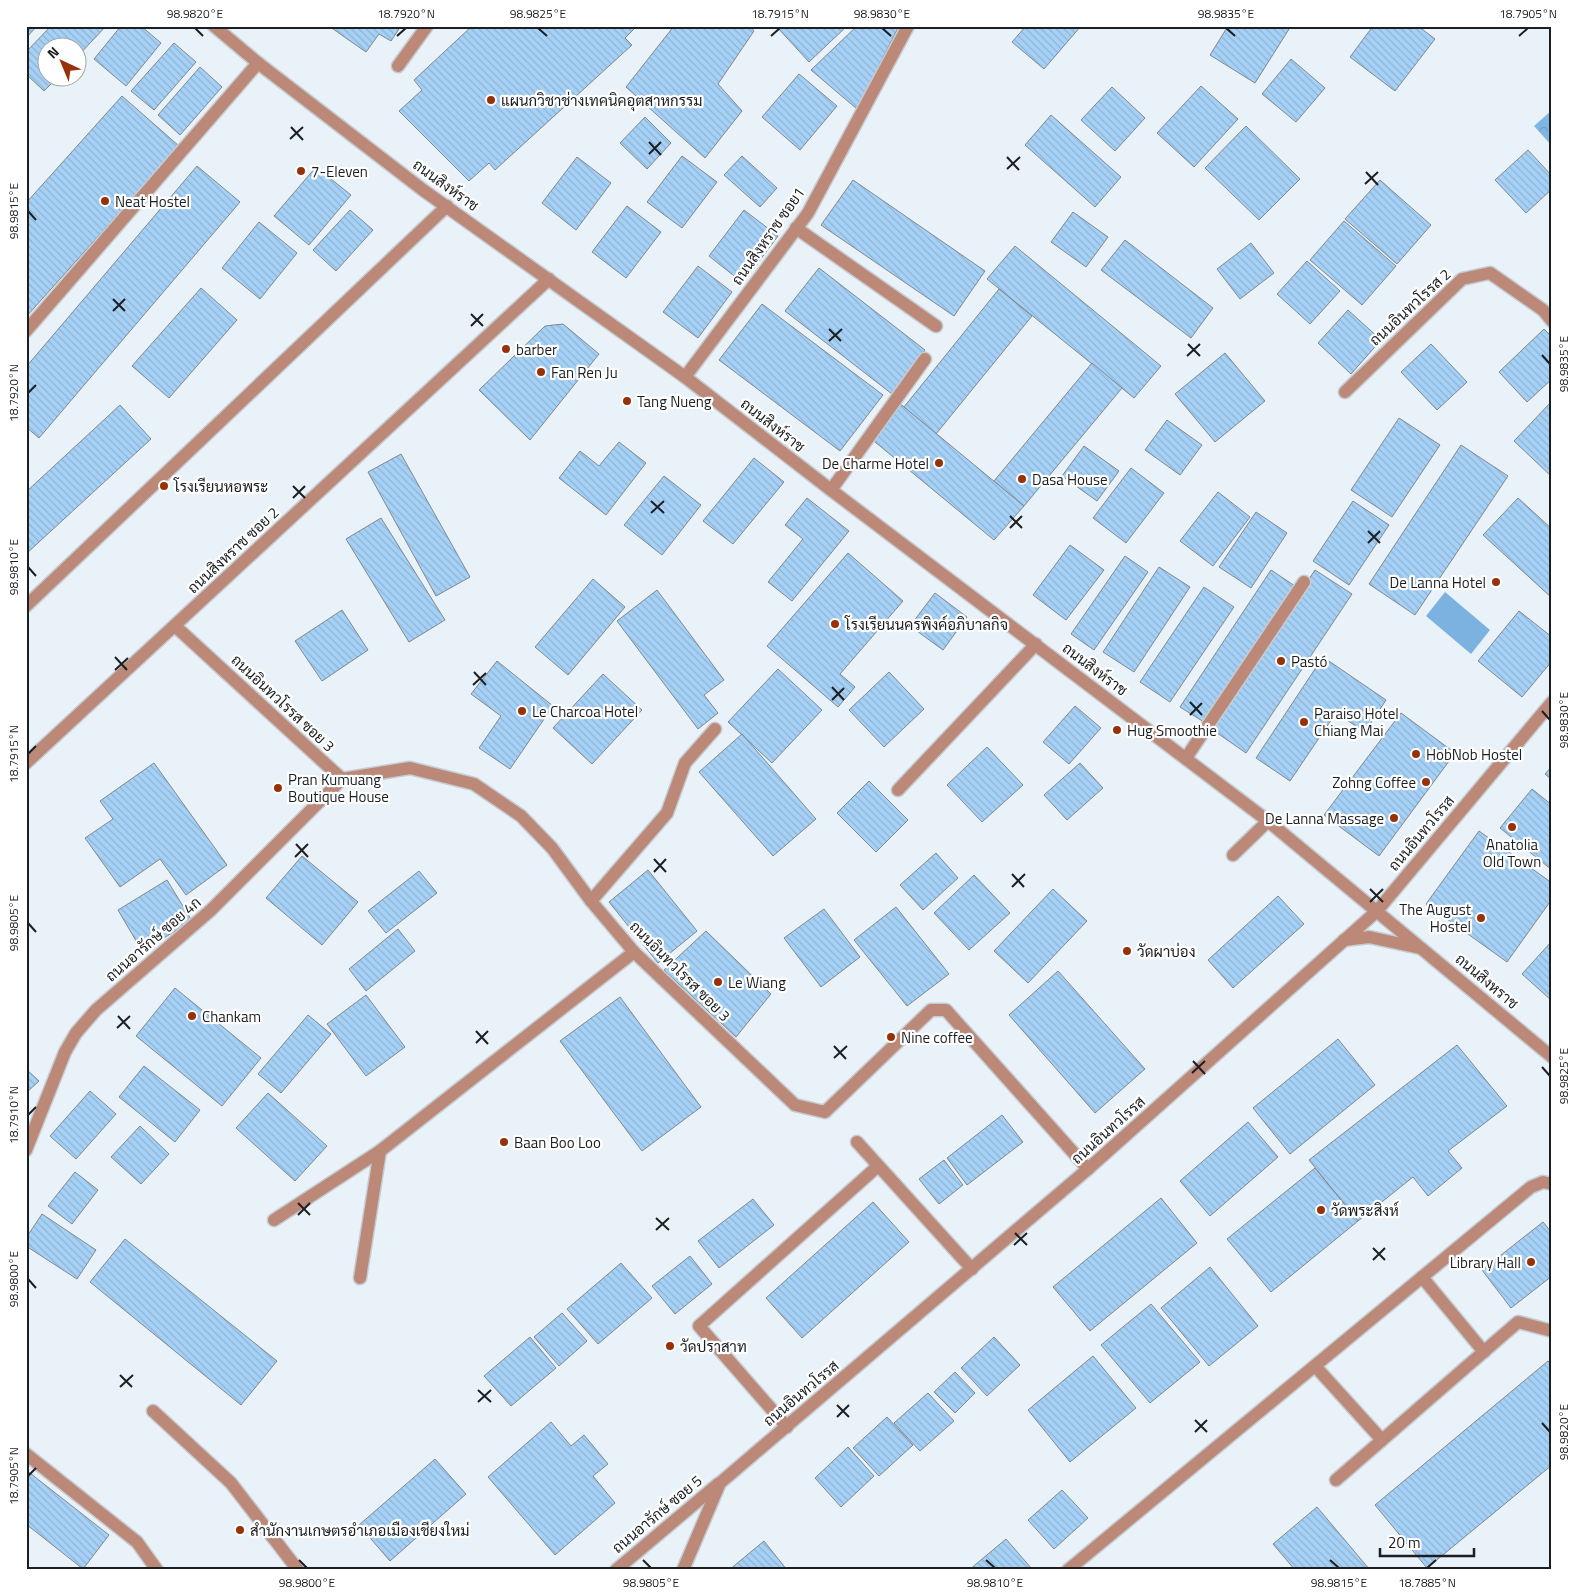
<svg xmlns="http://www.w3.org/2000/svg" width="1578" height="1596" viewBox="0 0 1578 1596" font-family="'Titillium Web',Sarabun,sans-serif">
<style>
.forest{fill:url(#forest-crowns)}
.water{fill:#7cb2e0}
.building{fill:url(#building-back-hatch);stroke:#80888e}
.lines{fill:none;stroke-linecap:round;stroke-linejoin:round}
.minor-casing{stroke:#c5ccd2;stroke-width:15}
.minor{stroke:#bc8979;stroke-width:12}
.ticks{fill:none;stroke:#1c1f22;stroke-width:2}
.poi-dot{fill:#973107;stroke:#fff;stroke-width:2}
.labels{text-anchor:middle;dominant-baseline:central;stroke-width:4.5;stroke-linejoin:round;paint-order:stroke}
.poi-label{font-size:15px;fill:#1c1f22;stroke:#fff;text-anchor:start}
.street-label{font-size:15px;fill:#1c1f22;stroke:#fff}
.neatline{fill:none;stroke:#1c1f22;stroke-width:2}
.ticks-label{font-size:12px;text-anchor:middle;fill:#1c1f22}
</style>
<defs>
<pattern id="forest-crowns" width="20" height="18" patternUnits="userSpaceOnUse" patternTransform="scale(1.25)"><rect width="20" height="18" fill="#80b6e4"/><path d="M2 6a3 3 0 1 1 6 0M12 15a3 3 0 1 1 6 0" fill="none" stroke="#6e9cc3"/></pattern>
<pattern id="building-back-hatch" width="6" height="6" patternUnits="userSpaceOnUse" patternTransform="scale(1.25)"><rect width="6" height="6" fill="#a6d1f7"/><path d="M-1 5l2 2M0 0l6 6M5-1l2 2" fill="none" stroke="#8eb3d3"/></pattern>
</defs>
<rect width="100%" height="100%" fill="#eaf2f9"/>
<polygon class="forest" points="1552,110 1552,146 1534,126"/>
<polygon class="water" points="1445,592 1490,630 1471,654 1426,616"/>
<g class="building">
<polygon points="26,26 37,26 26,38"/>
<polygon points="51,26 106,26 78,56 78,48 48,48 48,78 57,78 44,91 26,74 26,52"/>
<polygon points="121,26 141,26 161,43 126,86 94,59"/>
<polygon points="334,26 401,26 391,41 379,34 366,52 333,29"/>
<polygon points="472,26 637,26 625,38 632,45 495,170 489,163 469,181 399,111 422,90 414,80"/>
<polygon points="674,26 750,26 754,31 718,84 742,111 705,158 626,87"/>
<polygon points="776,26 847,26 809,62"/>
<polygon points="857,26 899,26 857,109 811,70"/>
<polygon points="1026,26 1081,26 1044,69 1012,42"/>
<polygon points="1228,26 1291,26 1255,83 1210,55"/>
<polygon points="1373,26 1418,26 1435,39 1395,91 1350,57"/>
<polygon points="174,43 196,62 154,110 131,91"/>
<polygon points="1291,59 1325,88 1296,122 1262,94"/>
<polygon points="200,67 222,87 180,135 158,115"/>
<polygon points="799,74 837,106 800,150 762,117"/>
<polygon points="1201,86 1238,119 1194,167 1157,133"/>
<polygon points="1112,87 1145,118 1115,151 1081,120"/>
<polygon points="122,96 179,146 26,317 26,203"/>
<polygon points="1051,115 1121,177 1095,207 1025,145"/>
<polygon points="645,117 671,143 647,169 620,143"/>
<polygon points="1246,126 1300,179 1259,220 1205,168"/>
<polygon points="1528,150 1552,176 1552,189 1526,213 1495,180"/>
<polygon points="682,156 717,182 682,228 647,202"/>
<polygon points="742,156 777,188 760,207 724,175"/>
<polygon points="577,157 611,183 576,230 542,203"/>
<polygon points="197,166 240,202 39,438 26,427 26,367"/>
<polygon points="316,167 351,195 309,245 274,216"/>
<polygon points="853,180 985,271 954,316 821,225"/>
<polygon points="1380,180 1431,225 1397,264 1345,219"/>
<polygon points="627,206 661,232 626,278 592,252"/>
<polygon points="350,210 373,230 336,271 313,250"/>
<polygon points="744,210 778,236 743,283 709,256"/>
<polygon points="1073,212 1108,237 1086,267 1051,242"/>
<polygon points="1344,221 1396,266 1362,305 1310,260"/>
<polygon points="259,222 297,253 260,299 222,268"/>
<polygon points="1125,240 1213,308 1191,338 1101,270"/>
<polygon points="1251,243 1274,273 1240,299 1217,269"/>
<polygon points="1015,246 1161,366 1134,398 987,279"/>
<polygon points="1307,261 1340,291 1310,324 1277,294"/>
<polygon points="698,266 732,292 698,338 663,312"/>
<polygon points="819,268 925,350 892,394 785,311"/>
<polygon points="201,288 237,320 169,398 132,366"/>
<polygon points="999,289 1032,316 936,434 904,407"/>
<polygon points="762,304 883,395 840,451 719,360"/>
<polygon points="1348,310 1381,340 1351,374 1318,343"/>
<polygon points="563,324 599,354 530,440 479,390 545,326"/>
<polygon points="1544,329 1552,337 1552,379 1527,402 1499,372"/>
<polygon points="1431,344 1467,382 1437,410 1401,372"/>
<polygon points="1225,353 1265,401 1215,442 1175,394"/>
<polygon points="1092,363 1122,388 1024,506 994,481"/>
<polygon points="1552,401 1552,477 1514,441"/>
<polygon points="898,402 1024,506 994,540 869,437"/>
<polygon points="120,405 151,439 26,554 26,492"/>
<polygon points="1399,418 1440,445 1392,517 1351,490"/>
<polygon points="1167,420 1202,445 1180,475 1145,450"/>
<polygon points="619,442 646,463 606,515 559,478 580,451 599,466"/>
<polygon points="1461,445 1508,476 1415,615 1369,584"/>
<polygon points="1084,446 1119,471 1097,501 1062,476"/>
<polygon points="401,454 470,577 436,596 368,472"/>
<polygon points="754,458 784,482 733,544 703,521"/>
<polygon points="1131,468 1164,493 1126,543 1093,518"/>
<polygon points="664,476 701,505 662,555 624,525"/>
<polygon points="1218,492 1250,517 1213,566 1180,541"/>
<polygon points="807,498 849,531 792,601 768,582 803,539 785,525"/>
<polygon points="1518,498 1552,529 1552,598 1483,535"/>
<polygon points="1353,501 1389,525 1349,585 1313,561"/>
<polygon points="1256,512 1287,533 1251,588 1219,567"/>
<polygon points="381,518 445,620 409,642 346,539"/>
<polygon points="1070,545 1104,570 1066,620 1033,595"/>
<polygon points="848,553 903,601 840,674 855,687 838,707 767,646"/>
<polygon points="1125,556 1148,572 1094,650 1071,634"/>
<polygon points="1159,567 1190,587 1134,672 1103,652"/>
<polygon points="1271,570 1295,586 1204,722 1180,707"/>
<polygon points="1315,570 1352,594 1246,753 1210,728"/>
<polygon points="593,579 625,607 568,675 535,647"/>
<polygon points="1204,587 1234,607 1170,702 1140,682"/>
<polygon points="657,590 724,680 704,695 718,713 698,729 617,621"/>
<polygon points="935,593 967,617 943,650 910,626"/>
<polygon points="342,610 368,650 322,681 295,641"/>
<polygon points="1519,611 1552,637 1552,661 1522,697 1478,661"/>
<polygon points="1323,657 1386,700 1365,732 1336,713 1290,781 1256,758"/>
<polygon points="497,661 553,706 510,769 479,748 501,716 471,694"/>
<polygon points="778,669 822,710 772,763 728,722"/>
<polygon points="889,672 924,709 884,747 849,710"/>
<polygon points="603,674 642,710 592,764 553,728"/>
<polygon points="1075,706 1101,728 1069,764 1043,742"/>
<polygon points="1401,713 1455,753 1379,856 1324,815"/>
<polygon points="742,734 816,819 773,856 699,772"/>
<polygon points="987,747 1023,785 982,822 947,785"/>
<polygon points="154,763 227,865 186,895 160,859 120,887 85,838 113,819 100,801"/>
<polygon points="1080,763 1103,788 1067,820 1044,795"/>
<polygon points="1552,766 1552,780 1545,774"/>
<polygon points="869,781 908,820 876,852 837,813"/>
<polygon points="1532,789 1552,805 1552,870 1500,828"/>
<polygon points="1479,831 1552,883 1552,899 1507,962 1426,904"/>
<polygon points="936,853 958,878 923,910 900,885"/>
<polygon points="302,856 358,902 322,945 266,898"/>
<polygon points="648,870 697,931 658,963 609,902"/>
<polygon points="419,871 437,893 386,933 368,911"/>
<polygon points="974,875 1010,913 969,950 934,913"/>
<polygon points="167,880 192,921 142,951 118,910"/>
<polygon points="1053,889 1087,921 1028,983 994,951"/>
<polygon points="1278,896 1304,924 1233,988 1208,960"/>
<polygon points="896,907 949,974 907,1006 854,940"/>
<polygon points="824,909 860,957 821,987 784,938"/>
<polygon points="398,929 415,951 366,991 349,969"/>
<polygon points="706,931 771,994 736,1037 664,970"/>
<polygon points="1552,941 1552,1001 1522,974"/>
<polygon points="1058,971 1145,1069 1095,1113 1009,1015"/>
<polygon points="175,988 261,1058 222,1106 136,1036"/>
<polygon points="366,995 405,1047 366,1076 327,1024"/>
<polygon points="620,997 701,1107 642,1151 560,1041"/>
<polygon points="308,1015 331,1034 281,1093 258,1074"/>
<polygon points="1338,1039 1375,1085 1290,1154 1253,1108"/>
<polygon points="1457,1045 1507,1106 1448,1151 1462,1168 1428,1196 1413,1177 1358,1221 1309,1160"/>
<polygon points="144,1066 200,1110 175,1142 119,1097"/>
<polygon points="26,1069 39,1081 26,1093"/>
<polygon points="90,1091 116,1114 76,1159 50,1136"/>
<polygon points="268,1093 327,1146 295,1181 236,1128"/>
<polygon points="1002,1115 1023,1142 967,1185 947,1158"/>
<polygon points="1248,1122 1278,1157 1210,1216 1180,1181"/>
<polygon points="140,1126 169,1154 141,1184 111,1157"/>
<polygon points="944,1160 963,1185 939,1204 919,1179"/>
<polygon points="1315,1168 1358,1221 1271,1292 1227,1239"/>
<polygon points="75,1172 98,1190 72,1224 48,1206"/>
<polygon points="1161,1198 1197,1243 1090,1331 1053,1287"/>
<polygon points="753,1199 774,1225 719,1268 698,1241"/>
<polygon points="873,1202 909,1242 802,1338 766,1298"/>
<polygon points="42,1214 96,1250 77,1279 26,1246 26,1238"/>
<polygon points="1543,1222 1552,1233 1552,1276 1511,1308 1482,1270"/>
<polygon points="125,1239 277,1361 241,1405 90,1282"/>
<polygon points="690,1256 712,1284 675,1314 652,1286"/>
<polygon points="621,1263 652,1298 598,1344 567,1309"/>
<polygon points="1210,1267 1258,1326 1209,1366 1161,1308"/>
<polygon points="1151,1304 1200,1362 1150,1403 1101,1345"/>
<polygon points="562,1313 587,1341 559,1366 534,1337"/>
<polygon points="530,1337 556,1368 511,1406 484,1376"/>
<polygon points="994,1337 1020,1365 987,1396 961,1368"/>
<polygon points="1093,1356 1136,1408 1070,1462 1028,1410"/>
<polygon points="1548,1361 1552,1366 1552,1465 1427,1568 1375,1505"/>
<polygon points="955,1372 975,1393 955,1413 934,1392"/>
<polygon points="928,1393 954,1421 920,1451 894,1423"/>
<polygon points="887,1417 913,1445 879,1476 853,1448"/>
<polygon points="551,1422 571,1446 584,1435 608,1464 593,1476 615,1503 555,1555 488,1477"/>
<polygon points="848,1447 874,1476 841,1507 815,1478"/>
<polygon points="435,1459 466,1494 390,1561 359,1525"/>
<polygon points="26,1470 109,1535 83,1569 26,1524"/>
<polygon points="1062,1490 1088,1518 1054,1549 1028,1520"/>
<polygon points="1317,1507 1370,1570 1295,1570 1273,1544"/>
<polygon points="1006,1539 1032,1569 969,1570"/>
<polygon points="764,1541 787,1570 729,1570"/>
</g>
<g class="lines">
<defs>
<g id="minor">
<polyline points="214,26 258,63 423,190 685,377 831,490 1268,821 1552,1057"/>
<polyline points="398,66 427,26"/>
<polyline points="796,228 936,326"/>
<polyline points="26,331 258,63"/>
<polyline points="685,377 808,213 908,26"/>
<polyline points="1345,392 1462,279 1490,273 1543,310 1552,321"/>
<polyline points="831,490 925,359"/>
<polyline points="26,606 447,206"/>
<polyline points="175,626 342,779 410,768 474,784 521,816 552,848 591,901 634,952 795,1105 825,1112 931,1010 946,1010 1088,1169"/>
<polyline points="1186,758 1304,582"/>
<polyline points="26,763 549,279"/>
<polyline points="898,790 1036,644"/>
<polyline points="1233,855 1268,821"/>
<polyline points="591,901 667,813 685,763 715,729"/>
<polyline points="1344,940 1369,937 1420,948"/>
<polyline points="857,1142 972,1269"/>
<polyline points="26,1150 65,1052 76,1033 96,1010 211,910 342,779"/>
<polyline points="274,1220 380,1151"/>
<polyline points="1422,1277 1484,1352"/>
<polyline points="360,1278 380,1151 634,952"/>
<polyline points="1315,1366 1382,1440"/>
<polyline points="153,1411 231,1483 298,1570"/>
<polyline points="787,1427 699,1326 878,1166"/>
<polyline points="26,1454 137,1542 157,1570"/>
<polyline points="1336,1480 1518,1322 1552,1331"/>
<polyline points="616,1570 718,1484"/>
<polyline points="683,1570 720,1483 1088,1169 1377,911 1552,702"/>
<polyline points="1068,1570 1531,1187 1543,1182 1552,1184"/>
</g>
</defs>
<use href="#minor" class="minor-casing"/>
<use href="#minor" class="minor"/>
</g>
<path class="ticks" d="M195,28l8,8M538,28l9,8M882,28l9,8M1226,28l9,8M397,36l9,-8M771,36l9,-8M1519,36l9,-8M291,127l12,13M290,139l13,-12M649,142l12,13M649,154l12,-12M1007,157l12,13M1007,169l13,-12M1366,172l12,13M1365,184l13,-12M28,211l8,9M113,299l12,12M113,311l12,-12M471,314l12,12M471,326l12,-12M829,329l12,12M829,341l13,-12M1188,344l12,12M1542,355l8,9M1187,356l13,-12M28,393l8,-8M293,486l12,12M293,498l12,-12M651,501l13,12M651,513l13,-12M1010,516l12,12M1010,528l12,-12M1368,531l12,12M1368,543l12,-12M28,567l8,9M115,657l12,13M115,670l13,-12M474,672l12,13M473,685l13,-12M832,687l12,13M832,700l12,-12M1190,702l12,13M1542,711l8,9M1190,715l12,-12M28,754l8,-8M296,844l12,13M295,857l13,-13M654,859l12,13M654,872l12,-13M1012,874l12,13M1012,887l13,-13M1370,889l13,13M1370,902l13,-13M28,923l8,9M118,1016l12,13M117,1028l13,-12M476,1031l12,13M476,1043l12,-12M834,1046l12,13M834,1058l13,-12M1193,1061l12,13M1542,1067l8,9M1192,1073l13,-12M28,1115l8,-8M298,1203l12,12M298,1215l12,-12M656,1218l13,12M656,1230l13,-12M1015,1233l12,12M1014,1245l13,-12M1373,1248l12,12M1373,1260l12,-12M28,1279l8,9M120,1375l12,12M120,1387l13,-12M478,1390l13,12M478,1402l13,-12M837,1405l12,12M837,1417l12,-12M1195,1420l12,12M1542,1423l8,9M1195,1432l12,-12M28,1476l8,-8M299,1560l8,8M643,1560l8,8M986,1560l9,8M1330,1560l9,8M1427,1568l9,-8"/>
<g class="poi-dot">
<circle cx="491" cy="100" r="5"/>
<circle cx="301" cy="171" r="5"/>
<circle cx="105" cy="201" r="5"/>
<circle cx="506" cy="349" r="5"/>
<circle cx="541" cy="372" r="5"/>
<circle cx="627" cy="401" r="5"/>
<circle cx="939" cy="463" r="5"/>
<circle cx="1022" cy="479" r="5"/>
<circle cx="164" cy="486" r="5"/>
<circle cx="1496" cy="582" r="5"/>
<circle cx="835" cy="624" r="5"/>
<circle cx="1281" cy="661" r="5"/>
<circle cx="522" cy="711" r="5"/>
<circle cx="1304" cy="722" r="5"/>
<circle cx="1117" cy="730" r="5"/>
<circle cx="1416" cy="754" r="5"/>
<circle cx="1426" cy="782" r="5"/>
<circle cx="278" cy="788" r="5"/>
<circle cx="1394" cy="818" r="5"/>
<circle cx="1512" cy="827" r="5"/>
<circle cx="1481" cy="918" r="5"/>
<circle cx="1127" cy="951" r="5"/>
<circle cx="718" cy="982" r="5"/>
<circle cx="192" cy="1016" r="5"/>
<circle cx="891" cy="1037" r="5"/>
<circle cx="504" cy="1142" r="5"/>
<circle cx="1321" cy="1210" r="5"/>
<circle cx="1531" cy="1262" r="5"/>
<circle cx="670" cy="1346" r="5"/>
<circle cx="240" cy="1530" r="5"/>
</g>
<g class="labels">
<g class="poi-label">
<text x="501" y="100">แผนกวิชาช่างเทคนิคอุตสาหกรรม</text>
<text x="311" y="171">7-Eleven</text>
<text x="115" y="201">Neat Hostel</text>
<text x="516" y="349">barber</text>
<text x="551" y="372">Fan Ren Ju</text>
<text x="637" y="401">Tang Nueng</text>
<text x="929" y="463" text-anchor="end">De Charme Hotel</text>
<text x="1032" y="479">Dasa House</text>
<text x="174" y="486">โรงเรียนหอพระ</text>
<text x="1486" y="582" text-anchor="end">De Lanna Hotel</text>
<text x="845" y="624">โรงเรียนนครพิงค์อภิบาลกิจ</text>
<text x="1291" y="661">Pastó</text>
<text x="532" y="711">Le Charcoa Hotel</text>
<text x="1314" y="713">Paraiso Hotel<tspan x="1314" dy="17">Chiang Mai</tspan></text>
<text x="1127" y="730">Hug Smoothie</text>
<text x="1426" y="754">HobNob Hostel</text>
<text x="288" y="779">Pran Kumuang<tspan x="288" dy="17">Boutique House</tspan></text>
<text x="1416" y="782" text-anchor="end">Zohng Coffee</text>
<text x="1384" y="818" text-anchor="end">De Lanna Massage</text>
<text x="1512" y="844" text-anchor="middle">Anatolia<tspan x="1512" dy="17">Old Town</tspan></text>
<text x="1471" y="909" text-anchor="end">The August<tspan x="1471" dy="17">Hostel</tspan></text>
<text x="1137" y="951">วัดผาบ่อง</text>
<text x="728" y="982">Le Wiang</text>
<text x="202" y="1016">Chankam</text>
<text x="901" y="1037">Nine coffee</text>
<text x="514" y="1142">Baan Boo Loo</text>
<text x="1331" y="1210">วัดพระสิงห์</text>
<text x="1521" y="1262" text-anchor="end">Library Hall</text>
<text x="680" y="1346">วัดปราสาท</text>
<text x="250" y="1530">สำนักงานเกษตรอำเภอเมืองเชียงใหม่</text>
</g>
<g class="street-label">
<text transform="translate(446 185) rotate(36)">ถนนสิงห์ราช</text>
<text transform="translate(768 236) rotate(-55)">ถนนสิงหราช ซอย1</text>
<text transform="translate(1410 307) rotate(-43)">ถนนอินทวโรรส 2</text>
<text transform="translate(773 425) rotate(38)">ถนนสิงห์ราช</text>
<text transform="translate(233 550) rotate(-43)">ถนนสิงหราช ซอย 2</text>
<text transform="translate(1095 669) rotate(37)">ถนนสิงห์ราช</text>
<text transform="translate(283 703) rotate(43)">ถนนอินทวโรรส ซอย 3</text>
<text transform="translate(1421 833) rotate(-50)">ถนนอินทวโรรส</text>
<text transform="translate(153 939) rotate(-41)">ถนนอารักษ์ ซอย 4ก</text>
<text transform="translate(680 971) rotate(45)">ถนนอินทวโรรส ซอย 3</text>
<text transform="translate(1487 981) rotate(40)">ถนนสิงหราช</text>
<text transform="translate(1108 1130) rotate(-42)">ถนนอินทวโรรส</text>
<text transform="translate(801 1393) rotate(-40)">ถนนอินทวโรรส</text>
<text transform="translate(657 1514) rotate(-40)">ถนนอารักษ์ ซอย 5</text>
</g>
</g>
<rect width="1578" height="1596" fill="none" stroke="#ffffff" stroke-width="55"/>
<g transform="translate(62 62) rotate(316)"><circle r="24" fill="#ffffff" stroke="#a4a5a7"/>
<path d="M0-4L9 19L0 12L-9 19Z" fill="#973107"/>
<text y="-8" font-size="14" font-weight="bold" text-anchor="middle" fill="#1c1f22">N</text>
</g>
<path d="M1380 1548v8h94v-8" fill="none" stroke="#1c1f22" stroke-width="2.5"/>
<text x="1388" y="1548" font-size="15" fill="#1c1f22" stroke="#ffffff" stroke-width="4" paint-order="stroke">20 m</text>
<rect x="28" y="28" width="1522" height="1540" class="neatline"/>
<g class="ticks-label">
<text x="195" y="18">98.9820°E</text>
<text x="406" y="18">18.7920°N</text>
<text x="538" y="18">98.9825°E</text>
<text x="780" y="18">18.7915°N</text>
<text x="882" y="18">98.9830°E</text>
<text x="1226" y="18">98.9835°E</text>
<text x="1528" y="18">18.7905°N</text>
<text transform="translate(14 211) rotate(-90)" y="4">98.9815°E</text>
<text transform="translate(1564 364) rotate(-90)" y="4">98.9835°E</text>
<text transform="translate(14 393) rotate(-90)" y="4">18.7920°N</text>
<text transform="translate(14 567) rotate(-90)" y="4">98.9810°E</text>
<text transform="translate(1564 720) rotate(-90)" y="4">98.9830°E</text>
<text transform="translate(14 754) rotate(-90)" y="4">18.7915°N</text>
<text transform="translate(14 923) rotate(-90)" y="4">98.9805°E</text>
<text transform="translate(1564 1076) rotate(-90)" y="4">98.9825°E</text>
<text transform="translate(14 1115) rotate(-90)" y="4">18.7910°N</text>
<text transform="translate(14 1279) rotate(-90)" y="4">98.9800°E</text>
<text transform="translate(1564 1432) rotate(-90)" y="4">98.9820°E</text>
<text transform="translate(14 1476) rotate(-90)" y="4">18.7905°N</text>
<text x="307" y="1587">98.9800°E</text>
<text x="651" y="1587">98.9805°E</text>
<text x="995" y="1587">98.9810°E</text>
<text x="1339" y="1587">98.9815°E</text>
<text x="1427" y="1587">18.7885°N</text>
</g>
</svg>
